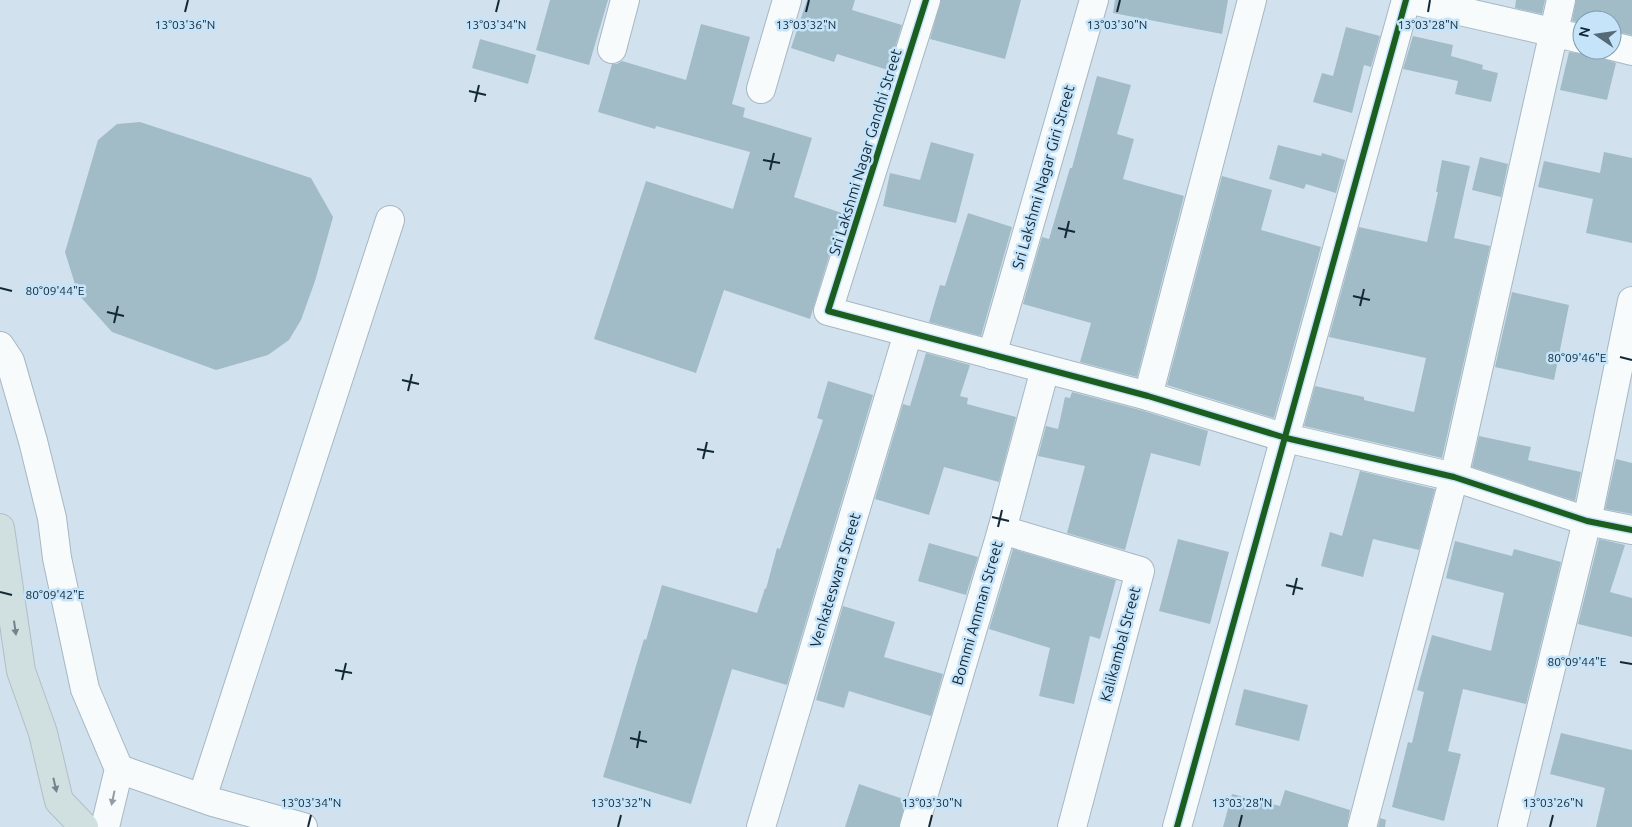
<svg xmlns="http://www.w3.org/2000/svg" width="1632" height="827" viewBox="0 0 1632 827" font-family="Ubuntu,sans-serif">
<style>
.building{fill:#a1bcc6}
.lines{fill:none;stroke-linecap:round;stroke-linejoin:round}
.minor-casing{stroke:#a6b7c3;stroke-width:30}
.highway-casing{stroke:#b2bdc5;stroke-width:30}
.minor{stroke:#f8fbfc;stroke-width:28}
.highway{stroke:#d0e0e0;stroke-width:28}
.cycleway-casing{stroke:#c5e4fa;stroke-width:9}
.cycleway{stroke:#1b5e20;stroke-width:6}
.oneway{fill:#72848b}
.oneway2{fill:#919ca3}
.ticks{fill:none;stroke:#132836;stroke-width:2}
.labels{text-anchor:middle;dominant-baseline:central;stroke-width:5;stroke-linejoin:round;paint-order:stroke}
.street-label{font-size:15px;fill:#132836;stroke:#c5e4fa}
.ticks-label{font-size:12px;text-anchor:middle;fill:#132836;stroke:#c5e4fa;stroke-width:5;stroke-linejoin:round;paint-order:stroke}
</style>
<rect width="100%" height="100%" fill="#d1e2ee"/>
<g class="building">
<polygon points="550,0 608,0 589,65 536,50"/>
<polygon points="807,0 855,0 852,10 902,25 888,70 837,54 834,62 791,48"/>
<polygon points="941,0 1021,0 1005,59 930,39"/>
<polygon points="1115,0 1228,0 1222,34 1113,13"/>
<polygon points="1516,0 1545,0 1542,14 1515,8"/>
<polygon points="1576,0 1632,0 1632,35 1612,31 1612,20 1582,20 1582,23 1572,21"/>
<polygon points="701,24 750,37 732,104 745,108 743,117 812,138 794,197 842,213 810,319 724,290 696,373 594,339 646,181 733,209 750,152 656,126 655,129 598,112 612,64 617,64 622,61 686,80"/>
<polygon points="1346,27 1380,36 1371,67 1364,65 1352,113 1313,102 1322,73 1333,76"/>
<polygon points="1413,36 1453,45 1451,56 1483,65 1482,69 1498,73 1491,102 1455,94 1458,81 1403,69"/>
<polygon points="480,39 536,55 528,84 472,68"/>
<polygon points="1593,50 1597,50 1602,58 1616,63 1607,100 1560,90 1569,52 1586,54"/>
<polygon points="1097,76 1131,85 1117,134 1134,139 1123,179 1184,196 1137,377 1080,362 1091,323 1023,304 1042,237 1049,239 1070,168 1072,168"/>
<polygon points="140,122 311,178 333,217 315,281 301,320 289,340 268,355 216,370 112,332 78,294 65,252 98,140 117,124"/>
<polygon points="931,142 974,154 956,223 883,206 890,173 920,180"/>
<polygon points="1278,145 1321,156 1322,153 1345,160 1336,193 1306,184 1304,189 1269,179"/>
<polygon points="1604,152 1632,158 1632,243 1586,233 1593,199 1538,187 1544,161 1600,173"/>
<polygon points="1480,157 1508,164 1501,197 1472,190"/>
<polygon points="1442,160 1470,166 1454,238 1490,246 1442,458 1304,426 1315,386 1364,397 1364,400 1414,412 1426,358 1329,337 1359,227 1427,242 1438,192 1436,192"/>
<polygon points="1222,176 1272,190 1261,230 1321,247 1274,418 1167,385"/>
<polygon points="968,213 1012,227 981,336 929,322 940,285 945,286"/>
<polygon points="1512,292 1569,305 1554,380 1495,367"/>
<polygon points="926,353 970,365 960,396 968,398 967,404 1016,417 999,482 944,467 929,515 875,499 903,404 910,406"/>
<polygon points="828,381 873,395 787,685 732,669 691,804 603,777 644,639 646,640 662,585 757,613 765,588 766,589 777,548 780,549 823,420 817,418"/>
<polygon points="1072,392 1144,411 1208,431 1200,466 1151,453 1125,550 1067,533 1085,466 1038,456 1046,426 1058,429 1065,397 1070,398"/>
<polygon points="1479,436 1531,447 1528,460 1581,472 1575,501 1472,467"/>
<polygon points="1616,459 1632,463 1632,514 1605,509"/>
<polygon points="1360,471 1435,489 1419,550 1373,539 1363,577 1321,566 1330,532 1342,536"/>
<polygon points="1178,539 1229,552 1210,624 1159,611"/>
<polygon points="1599,539 1625,545 1610,592 1632,598 1632,637 1578,624"/>
<polygon points="1455,541 1512,556 1514,549 1561,562 1526,704 1463,689 1448,751 1461,754 1444,821 1392,807 1408,742 1412,743 1424,692 1417,690 1432,635 1491,651 1504,593 1446,578"/>
<polygon points="929,543 978,557 966,595 918,581"/>
<polygon points="1013,549 1116,580 1100,639 1090,636 1074,704 1039,696 1050,648 989,629"/>
<polygon points="843,606 895,622 884,657 943,674 931,716 849,691 844,708 816,700"/>
<polygon points="1244,689 1308,705 1299,741 1235,725"/>
<polygon points="1561,733 1632,750 1632,827 1596,827 1605,788 1550,774"/>
<polygon points="859,784 906,800 899,827 845,827"/>
<polygon points="1285,790 1350,810 1347,827 1223,827 1232,794 1280,806"/>
<polygon points="1380,818 1386,820 1385,827 1378,827"/>
</g>
<g class="lines">
<defs>
<g id="minor">
<polyline points="926,0 828,311 1148,396 1286,438 1454,477 1587,521 1632,530"/>
<polyline points="1412,0 1582,39"/>
<polyline points="1612,46 1632,51"/>
<polyline points="612,49 625,0"/>
<polyline points="761,89 787,0"/>
<polyline points="0,346 10,361 33,441 52,518 57,558 85,689 119,769 105,827"/>
<polyline points="992,355 1094,0"/>
<polyline points="1148,396 1252,0"/>
<polyline points="1002,530 1140,571 1072,827"/>
<polyline points="119,769 213,802 303,827"/>
<polyline points="202,798 390,220"/>
<polyline points="761,827 908,333"/>
<polyline points="914,827 1002,530 1045,369"/>
<polyline points="1177,827 1406,0"/>
<polyline points="1362,827 1454,477 1561,0"/>
<polyline points="1512,827 1587,521 1632,301"/>
</g>
<polyline id="highway" points="0,528 21,671 43,733 59,801 84,827"/>
</defs>
<use href="#minor" class="minor-casing"/>
<use href="#highway" class="highway-casing"/>
<use href="#minor" class="minor"/>
<use href="#highway" class="highway"/>
<defs>
<g id="cycleway">
<polyline points="926,0 828,311 1148,396 1286,438 1454,477 1587,521 1632,530"/>
<polyline points="1177,827 1406,0"/>
</g>
</defs>
<use href="#cycleway" class="cycleway-casing"/>
<use href="#cycleway" class="cycleway"/>
</g>
<defs><path id="oneway-solid" d="M-6-.8H1V-3.2L6.5 0L1 3.2V.8H-6Z" transform="scale(1.25)"/></defs>
<g class="oneway">
<use href="#oneway-solid" transform="translate(15 628) rotate(82)"/>
<use href="#oneway-solid" transform="translate(55 785) rotate(77)"/>
</g>
<use class="oneway2" href="#oneway-solid" transform="translate(113 798) rotate(102)"/>
<path class="ticks" d="M185,12l3,-12M496,12l3,-12M806,12l3,-12M1117,12l3,-12M1428,12l2,-12M469,91l17,4M475,102l4,-17M763,160l17,3M770,170l4,-17M1058,228l17,4M1065,238l4,-17M0,288l12,3M1353,296l17,4M1360,306l4,-17M107,312l17,4M114,323l4,-17M1620,357l12,3M402,380l17,4M408,391l4,-17M697,449l17,3M703,459l4,-17M992,517l17,4M998,527l4,-17M1286,585l17,4M0,592l12,3M1293,595l4,-17M1620,662l12,2M335,670l17,3M342,680l4,-17M630,738l17,4M637,748l3,-17M308,827l3,-12M618,827l3,-12M929,827l3,-12M1239,827l3,-12M1550,827l3,-12"/>
<g class="labels">
<g class="street-label">
<text transform="translate(865 152) rotate(-73)">Sri Lakshmi Nagar Gandhi Street</text>
<text transform="translate(1043 177) rotate(-74)">Sri Lakshmi Nagar Giri Street</text>
<text transform="translate(835 580) rotate(-73)">Venkateswara Street</text>
<text transform="translate(977 613) rotate(-74)">Bommi Amman Street</text>
<text transform="translate(1120 644) rotate(-75)">Kalikambal Street</text>
</g>
</g>
<g class="ticks-label">
<text x="496" y="29">13°03'34"N</text>
<text x="806" y="29">13°03'32"N</text>
<text x="1117" y="29">13°03'30"N</text>
<text x="1428" y="29">13°03'28"N</text>
<text x="185" y="29">13°03'36"N</text>
<text x="55" y="295">80°09'44"E</text>
<text x="1577" y="362">80°09'46"E</text>
<text x="55" y="599">80°09'42"E</text>
<text x="1577" y="666">80°09'44"E</text>
<text x="311" y="807">13°03'34"N</text>
<text x="621" y="807">13°03'32"N</text>
<text x="932" y="807">13°03'30"N</text>
<text x="1242" y="807">13°03'28"N</text>
<text x="1553" y="807">13°03'26"N</text>
</g>
<g transform="translate(1597 35) rotate(283)"><circle r="24" fill="#c5e4fa" stroke="#7e99ac"/>
<path d="M0-4L9 19L0 12L-9 19Z" fill="#566976"/>
<text y="-8" font-size="14" font-weight="bold" text-anchor="middle" fill="#132836">N</text>
</g>
</svg>
